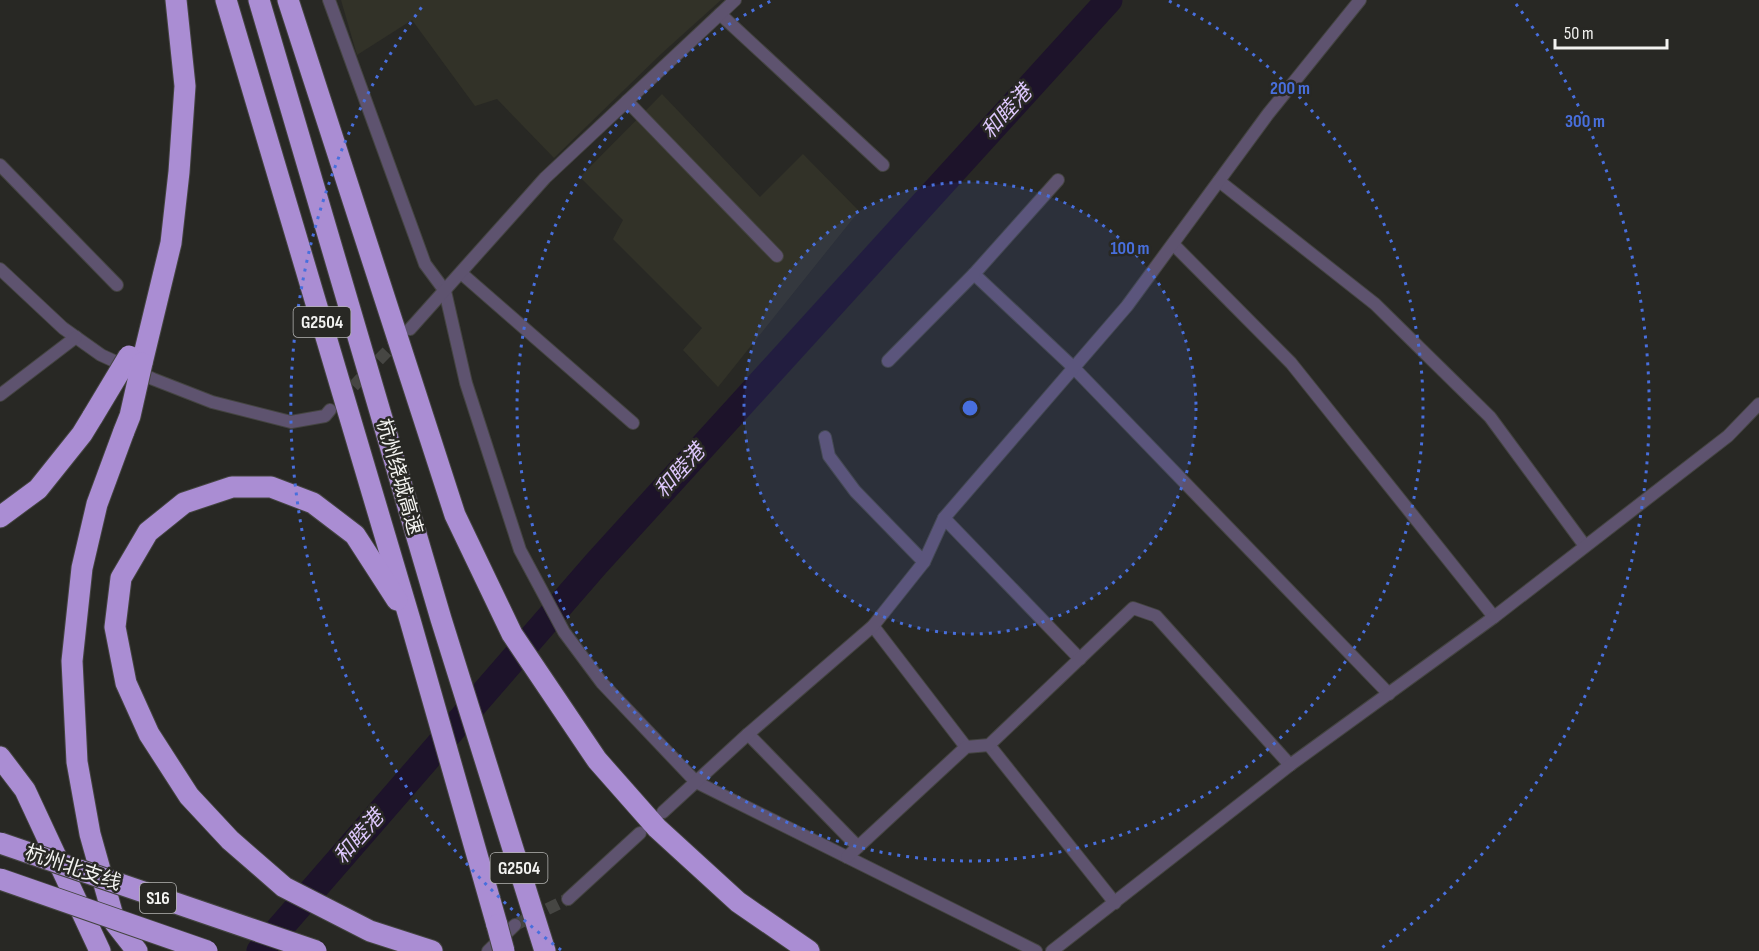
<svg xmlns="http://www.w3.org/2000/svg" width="1759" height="951" viewBox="0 0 1759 951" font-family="'Sofia Sans Condensed','Noto Sans SC',sans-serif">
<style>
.built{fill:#323228}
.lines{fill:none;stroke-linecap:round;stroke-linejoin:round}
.river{stroke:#1d132a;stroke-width:27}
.street-tunnel{stroke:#464643;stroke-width:12;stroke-dasharray:12 6;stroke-linecap:butt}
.street-casing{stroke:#444441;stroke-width:14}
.highway-casing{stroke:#444441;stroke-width:23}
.street{stroke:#5e536f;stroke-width:12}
.highway{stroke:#aa8dd3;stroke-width:21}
.highway-bridge-casing{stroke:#444441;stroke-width:23;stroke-linecap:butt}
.highway-bridge{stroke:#aa8dd3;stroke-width:21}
.ring{fill:none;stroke:#486fdd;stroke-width:3;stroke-dasharray:3 6}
.labels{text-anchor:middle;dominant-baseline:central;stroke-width:5;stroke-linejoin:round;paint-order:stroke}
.shield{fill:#282824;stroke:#b5b5b3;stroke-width:1.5}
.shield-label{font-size:18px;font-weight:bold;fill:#f2f2f0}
.street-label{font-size:20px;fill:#f2f2f0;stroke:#282824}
.water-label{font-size:21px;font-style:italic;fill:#ddc7fc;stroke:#282824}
.centre{fill:#486fdd;stroke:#282824;stroke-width:3}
.ring-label{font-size:18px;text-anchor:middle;font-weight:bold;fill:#486fdd;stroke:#282824;stroke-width:5;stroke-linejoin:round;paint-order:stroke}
</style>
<rect width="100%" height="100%" fill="#282824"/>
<g class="built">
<polygon points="341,0 721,0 661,54 554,158 497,99 475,106 412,20 357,55"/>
<polygon points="662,94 760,197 803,154 859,211 718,387 683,350 702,328 613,239 623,220 580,177"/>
</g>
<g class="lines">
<polyline class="river" points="260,951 596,564 1109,0"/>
<g class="street-tunnel">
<polyline points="341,399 400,338"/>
<polyline points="515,925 568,899"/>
</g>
<defs>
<g id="street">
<polyline points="329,0 425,264 445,291 466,383 520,550 564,632 602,683 696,782 1036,951"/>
<polyline points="720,14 883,165"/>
<polyline points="627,101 777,256"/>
<polyline points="0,165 117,285"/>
<polyline points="1058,180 974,274 1074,368 1389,694"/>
<polyline points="1219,181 1375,304 1490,417 1585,546"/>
<polyline points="1173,244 1291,363 1494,617"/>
<polyline points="0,269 63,328 101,355 153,379 212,402 291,422 325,416 330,410"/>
<polyline points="461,273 633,423"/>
<polyline points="410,329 545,178 735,0"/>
<polyline points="888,361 974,274"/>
<polyline points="0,395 76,337"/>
<polyline points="825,437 829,456 855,491 924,562"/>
<polyline points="944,518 1080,659"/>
<polyline points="873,626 966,747"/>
<polyline points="748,734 858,847"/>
<polyline points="989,745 1115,903"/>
<polyline points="663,812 748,734 873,626 924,562 944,518 1127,306 1268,114 1360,0"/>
<polyline points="847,857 966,747 989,745 1133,608 1156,616 1290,765"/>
<polyline points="568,899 640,833"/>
<polyline points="488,951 515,925"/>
<polyline points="1052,951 1290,765 1494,617 1728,436 1759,404"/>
</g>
<g id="highway">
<polyline points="226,0 410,620 497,925"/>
<polyline points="259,0 441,619 545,951"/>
<polyline points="288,0 455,515 512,634 597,760 657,828 738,902 809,951"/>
<polyline points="142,363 171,243 179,172 185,86 176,0"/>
<polyline points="124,431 97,504 82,568 72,661 77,762 90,834 115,923 137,951"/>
<polyline points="0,517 38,489 82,434 93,416"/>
<polyline points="397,600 355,535 313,503 271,487 232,487 184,503 148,532 121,578 115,627 126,683 149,734 189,796 230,840 284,887 370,931 432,951"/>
<polyline points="0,757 25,790 100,951"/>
</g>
</defs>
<use href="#street" class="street-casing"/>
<use href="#highway" class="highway-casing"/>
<use href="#street" class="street"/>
<use href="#highway" class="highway"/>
<defs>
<g id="highway-bridge">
<polyline points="93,416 129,356"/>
<polyline points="124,431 130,416 142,363"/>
<polyline points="0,843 316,951"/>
<polyline points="0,879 207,951"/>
<polyline points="497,925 504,951"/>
</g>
</defs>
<use href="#highway-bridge" class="highway-bridge-casing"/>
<use href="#highway-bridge" class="highway-bridge"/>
</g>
<circle cx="970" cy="408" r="226" fill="#486fdd" fill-opacity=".12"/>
<g class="ring">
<circle cx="970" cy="408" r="226"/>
<path d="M1169 1A453 453 0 1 1 771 1"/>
<path d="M561 950A679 679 0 0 1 424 4M1516 4A679 679 0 0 1 1379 950"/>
</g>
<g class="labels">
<g class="shield">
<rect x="293.5" y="307" width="57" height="30" rx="4.5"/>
<rect x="490.5" y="853" width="57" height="30" rx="4.5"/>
<rect x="140" y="883" width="36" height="30" rx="4.5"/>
</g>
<g class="shield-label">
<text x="322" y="322">G2504</text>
<text x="519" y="868">G2504</text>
<text x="158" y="898">S16</text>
</g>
<g class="street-label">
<text transform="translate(399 477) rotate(74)">杭州绕城高速</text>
<text transform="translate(73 868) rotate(19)">杭州北支线</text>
</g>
<g class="water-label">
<text transform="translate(1007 112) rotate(-48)">和睦港</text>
<text transform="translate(680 471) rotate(-48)">和睦港</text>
<text transform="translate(359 837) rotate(-49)">和睦港</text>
</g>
</g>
<circle cx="970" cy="408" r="9" class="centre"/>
<g class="ring-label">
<text x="1290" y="94">200 m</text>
<text x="1585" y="127">300 m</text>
<text x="1130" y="254">100 m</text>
</g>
<path d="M1555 39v9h112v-9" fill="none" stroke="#f2f2f0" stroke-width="3"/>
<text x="1564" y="39" font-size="18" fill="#f2f2f0" stroke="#282824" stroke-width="4.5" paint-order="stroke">50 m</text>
</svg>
